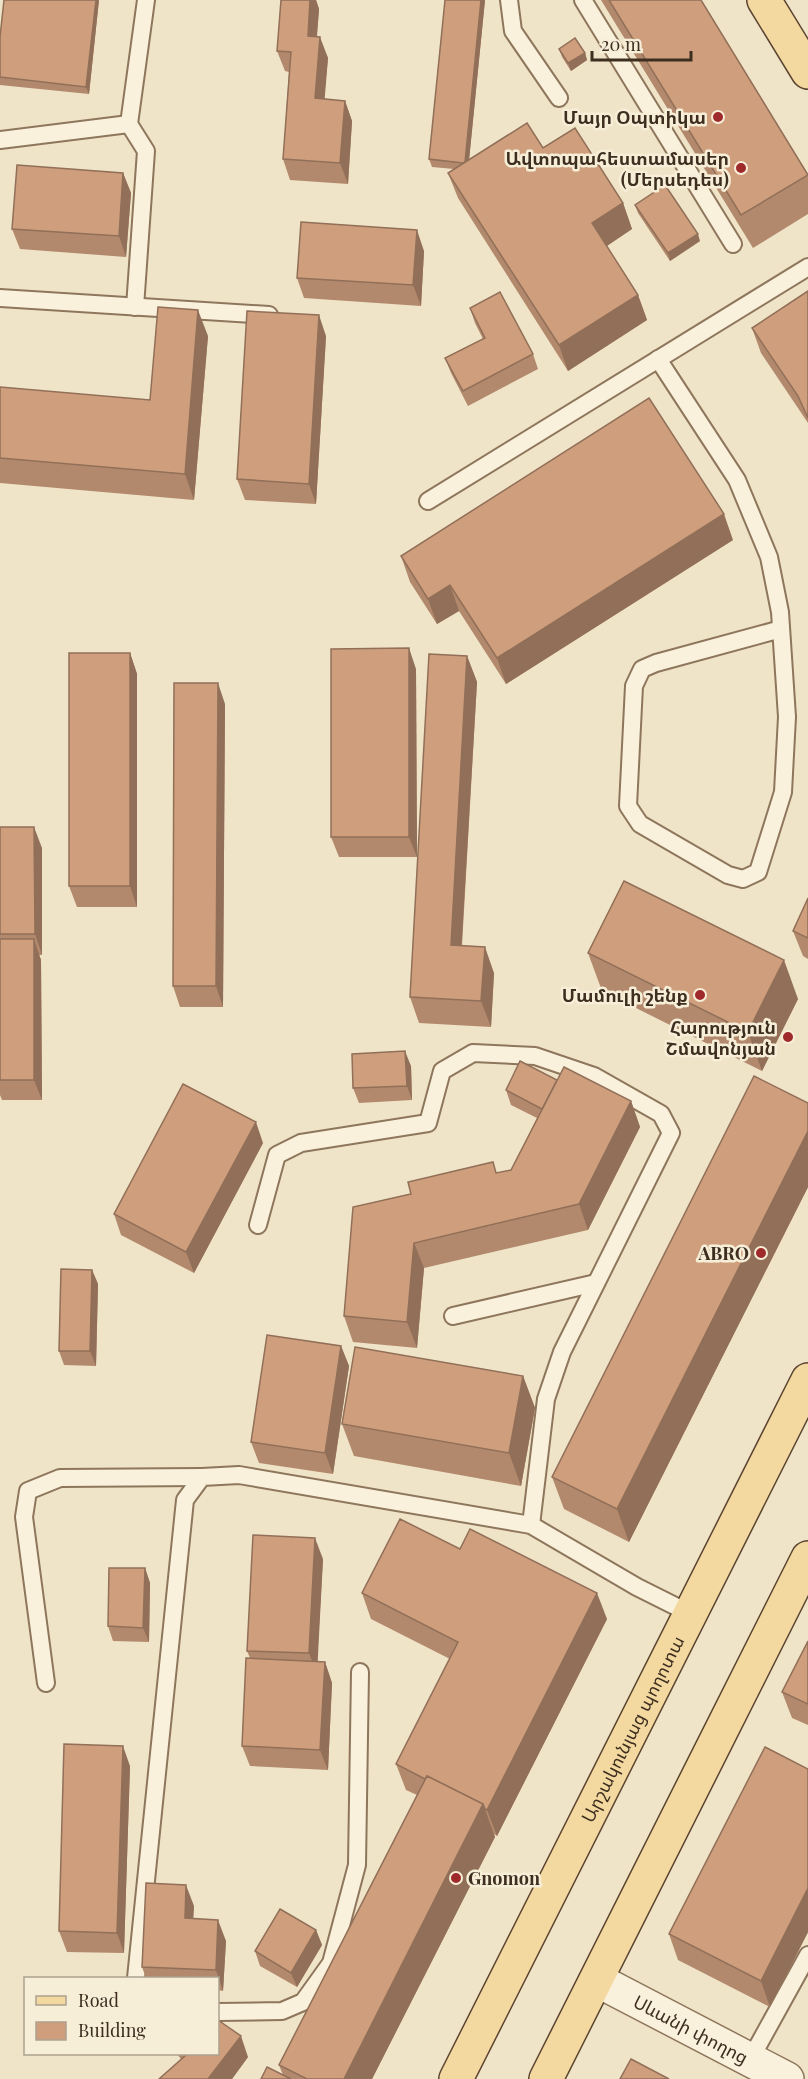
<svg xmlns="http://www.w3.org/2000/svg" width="808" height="2079" viewBox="0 0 808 2079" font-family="'Playfair Display','Noto Sans Armenian',serif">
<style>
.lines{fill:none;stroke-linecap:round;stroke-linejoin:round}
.service-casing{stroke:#8d765c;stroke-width:20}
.tertiary-casing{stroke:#8d765c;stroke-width:36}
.primary-casing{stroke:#5b4430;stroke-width:36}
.service{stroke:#faf1dc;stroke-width:16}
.tertiary{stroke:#faf1dc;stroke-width:33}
.primary{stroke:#f3d9a0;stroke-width:33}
.wall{fill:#b2896c}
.shaded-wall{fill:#916f58}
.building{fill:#cf9f7d;stroke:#916f58;stroke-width:1.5}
.poi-dot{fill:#9e2a2b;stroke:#f7eed8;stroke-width:2}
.labels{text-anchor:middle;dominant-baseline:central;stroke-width:5;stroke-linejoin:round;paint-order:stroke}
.poi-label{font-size:18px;font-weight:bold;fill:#3d2e20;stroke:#f7eed8;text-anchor:end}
.street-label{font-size:18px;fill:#3d2e20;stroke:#f7eed8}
</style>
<rect width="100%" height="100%" fill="#f0e4c8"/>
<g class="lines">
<defs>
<g id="service">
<polyline points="509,0 513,31 559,98"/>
<polyline points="583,0 733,244"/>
<polyline points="0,140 129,124"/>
<polyline points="0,298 269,315"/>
<polyline points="135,307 146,151 129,124 146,0"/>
<polyline points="658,359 737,480 769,557 780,612 787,717 783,792 758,872 743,879 728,875 640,824 628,806 634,686 642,669 656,663 781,629"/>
<polyline points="428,501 808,267"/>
<polyline points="258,1225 277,1155 301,1143 428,1123 442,1071 473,1053 535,1056 594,1076 661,1114 671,1133 562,1352 546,1399 531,1525"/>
<polyline points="453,1316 596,1283"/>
<polyline points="46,1683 24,1517 28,1491 60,1478 202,1477"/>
<polyline points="136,1978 185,1500 202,1477 239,1475 531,1525 637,1587 689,1613"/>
<polyline points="218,2012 282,2011 303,2002 331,1963 357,1865 360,1672"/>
<polyline points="750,2060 808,1955"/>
</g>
<g id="tertiary">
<path id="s1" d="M597,1980l190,99"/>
</g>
<g id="primary">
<polyline points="764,0 808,72"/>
<path id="s2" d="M456,2079l352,-699"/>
<polyline points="546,2079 808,1558"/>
</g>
</defs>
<use href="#service" class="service-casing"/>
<use href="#tertiary" class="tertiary-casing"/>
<use href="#primary" class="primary-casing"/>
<use href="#service" class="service"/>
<use href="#tertiary" class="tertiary"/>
<use href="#primary" class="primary"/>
</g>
<g class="wall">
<polygon points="4,0 99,0 89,94 0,85 0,37"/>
<polygon points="281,0 316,0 319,9 317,37 328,58 324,99 345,101 352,121 348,184 290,180 283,159 289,72 285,71 277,51"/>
<polygon points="445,0 485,0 469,159 543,148 623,203 632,229 607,246 638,295 647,320 568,371 458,198 448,173 454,169 432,167 429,159"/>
<polygon points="601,0 701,0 808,175 808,214 753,248"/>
<polygon points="559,49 585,53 587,60 571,71 562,57"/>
<polygon points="123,173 131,193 126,257 20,249 12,229"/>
<polygon points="635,205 700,241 670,261 638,213"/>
<polygon points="424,251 421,306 304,298 297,278"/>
<polygon points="808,291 808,423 761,353 752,328"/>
<polygon points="470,308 533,354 538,369 468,406 451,373 445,358 483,339 475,323"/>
<polygon points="208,336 194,500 0,483 0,387 150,400"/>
<polygon points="326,336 316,504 245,500 237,479"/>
<polygon points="733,540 506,684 459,611 437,624 410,582 401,556"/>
<polygon points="130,653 137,674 137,907 77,907 69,886"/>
<polygon points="467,656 477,682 462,946 494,973 491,1027 419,1023 410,997"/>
<polygon points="416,669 417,857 339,857 331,837"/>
<polygon points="225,704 223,1007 180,1007 173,986"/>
<polygon points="0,827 42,848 42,955 39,955 41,960 42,1100 2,1100 0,1095"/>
<polygon points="808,898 808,959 803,956 793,931"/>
<polygon points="588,953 798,999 762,1071 602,991"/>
<polygon points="411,1066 412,1100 359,1103 353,1088"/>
<polygon points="557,1080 631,1101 640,1127 588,1230 424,1268 417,1348 353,1342 344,1316 353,1207 511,1170 537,1118 511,1105 506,1090"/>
<polygon points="808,1103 808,1187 629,1542 564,1509 552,1477"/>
<polygon points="263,1143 194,1273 121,1235 114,1214"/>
<polygon points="92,1270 98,1284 96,1366 64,1365 59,1351"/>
<polygon points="341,1346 349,1366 333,1474 259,1463 251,1442"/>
<polygon points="523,1376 535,1408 521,1486 354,1456 342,1424"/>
<polygon points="460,1549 607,1619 497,1836 494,1834 495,1837 372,2079 261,2079 283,2075 279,2065 417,1795 406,1790 396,1764 450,1659 371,1619 362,1593"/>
<polygon points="323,1559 317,1662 325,1662 332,1683 328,1770 250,1766 242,1746 250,1658 247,1651"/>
<polygon points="145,1568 150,1583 149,1642 113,1641 108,1626"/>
<polygon points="808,1641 808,1725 792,1718 782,1692"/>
<polygon points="130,1766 124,1953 67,1952 59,1931"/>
<polygon points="808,1769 808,1932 770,2007 678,1960 669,1934"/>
<polygon points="194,1906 193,1919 226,1941 223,1991 218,1990 218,1978 146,1978 142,1967"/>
<polygon points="316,1930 322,1945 297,1987 260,1966 255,1951"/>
<polygon points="177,2054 218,2054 248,2057 232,2079 159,2079 181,2059"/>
</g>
<g class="shaded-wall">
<polygon points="96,0 99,0 89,94 86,87"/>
<polygon points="310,0 316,0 319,9 315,57 308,36"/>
<polygon points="481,0 485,0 468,171 465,163"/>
<polygon points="320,37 328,58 323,119 315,98"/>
<polygon points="585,53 587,60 571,71 568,63"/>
<polygon points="345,101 352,121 348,184 340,163"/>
<polygon points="123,173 131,193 126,257 119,236"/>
<polygon points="623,203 632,229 602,249 592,223"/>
<polygon points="417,230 424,251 421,306 413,285"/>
<polygon points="698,234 700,241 670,261 668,253"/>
<polygon points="638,295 647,320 568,371 559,345"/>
<polygon points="198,310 208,336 194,500 185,474"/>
<polygon points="319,315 326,336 316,504 309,484"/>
<polygon points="724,514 733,540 506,684 497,658"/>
<polygon points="450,585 459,611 437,624 428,599"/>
<polygon points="409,648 416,669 417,857 409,837"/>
<polygon points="130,653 137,674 137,907 130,886"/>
<polygon points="467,656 477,682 460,971 451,945"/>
<polygon points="218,683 225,704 223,1007 216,986"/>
<polygon points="34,827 42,848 42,955 35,934"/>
<polygon points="34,939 41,960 42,1100 34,1080"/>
<polygon points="485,947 494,973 491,1027 481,1001"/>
<polygon points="784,960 798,999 762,1071 748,1032"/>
<polygon points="405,1051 411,1066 412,1100 407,1086"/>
<polygon points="631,1101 640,1127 588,1230 579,1204"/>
<polygon points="256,1122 263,1143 194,1273 186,1252"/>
<polygon points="808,1131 808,1187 629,1542 617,1509"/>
<polygon points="414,1243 424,1268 417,1348 407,1322"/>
<polygon points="92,1270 98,1284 96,1366 90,1351"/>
<polygon points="341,1346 349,1366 333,1474 325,1453"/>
<polygon points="523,1376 535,1408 521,1486 509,1453"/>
<polygon points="315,1538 323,1559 317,1674 309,1653"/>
<polygon points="145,1568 150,1583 149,1642 143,1628"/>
<polygon points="597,1593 607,1619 497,1836 487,1810"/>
<polygon points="325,1662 332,1683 328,1770 320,1750"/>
<polygon points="123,1746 130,1766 124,1953 117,1933"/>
<polygon points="483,1804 495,1837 372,2079 344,2079"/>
<polygon points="186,1885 194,1906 192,1939 185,1918"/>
<polygon points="808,1888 808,1932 770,2007 761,1981"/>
<polygon points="218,1920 226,1941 223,1991 216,1970"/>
<polygon points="316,1930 322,1945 297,1987 291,1973"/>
<polygon points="241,2036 248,2057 232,2079 208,2079"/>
</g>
<g class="building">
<polygon points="4,0 96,0 86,87 0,77 0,37"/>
<polygon points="281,0 310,0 308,36 320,37 315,98 345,101 340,163 283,159 291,52 277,51"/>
<polygon points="445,0 481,0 465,162 463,163 429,159"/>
<polygon points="609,0 701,0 808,175 741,215"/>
<polygon points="575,38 585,53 568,63 559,49"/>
<polygon points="527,123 543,148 575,128 623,203 592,223 638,295 559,345 448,173"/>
<polygon points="17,165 123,173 119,236 12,229"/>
<polygon points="665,185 698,234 668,253 635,205"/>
<polygon points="301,222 417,230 413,285 297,278"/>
<polygon points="808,291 808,418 798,396 752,328"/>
<polygon points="500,292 533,354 463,391 445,358 485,338 470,308"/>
<polygon points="158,307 198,310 185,474 0,458 0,387 150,400"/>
<polygon points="247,311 319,315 309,484 237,479"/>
<polygon points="649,398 724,514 497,658 450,585 428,599 401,556"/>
<polygon points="409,648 409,837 331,837 331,649"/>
<rect x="69" y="653" width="61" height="233"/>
<polygon points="429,654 467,656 451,945 485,947 481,1001 410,997"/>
<polygon points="174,683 218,683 216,986 173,986"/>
<polygon points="0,827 34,827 35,934 0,934"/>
<polygon points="624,881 784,960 748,1032 588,953"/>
<polygon points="808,898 808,938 793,931"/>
<rect x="0" y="939" width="34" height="141"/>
<polygon points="405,1051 407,1086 353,1088 352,1054"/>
<polygon points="520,1061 557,1080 542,1109 506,1090"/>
<polygon points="564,1067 631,1101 579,1204 414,1243 407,1322 344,1316 353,1207 411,1194 408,1182 493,1162 496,1173 511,1170"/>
<polygon points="754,1076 808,1103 808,1131 617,1509 552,1477"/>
<polygon points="183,1084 256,1122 186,1252 114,1214"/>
<polygon points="61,1269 92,1270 90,1351 59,1351"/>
<polygon points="267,1335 341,1346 325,1453 251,1442"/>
<polygon points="355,1347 523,1376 509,1453 342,1424"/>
<polygon points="400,1519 460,1549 470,1529 597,1593 487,1810 485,1809 483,1804 427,1776 425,1779 396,1764 458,1642 362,1593"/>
<polygon points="253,1535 315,1538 309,1653 247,1651"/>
<polygon points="109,1568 145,1568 143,1628 108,1626"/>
<polygon points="808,1641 808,1704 782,1692"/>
<polygon points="246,1658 325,1662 320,1750 242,1746"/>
<polygon points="64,1744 123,1746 117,1933 59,1931"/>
<polygon points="765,1747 808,1769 808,1888 761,1981 669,1934"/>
<polygon points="427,1776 483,1804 344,2079 307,2079 279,2065"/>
<polygon points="146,1883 186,1885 185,1918 218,1920 216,1970 142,1967"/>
<polygon points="280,1909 316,1930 291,1973 255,1951"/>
<polygon points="218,2020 241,2036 208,2079 159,2079 186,2055 185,2054 218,2054"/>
<polygon points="631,2059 669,2079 620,2079"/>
<polygon points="267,2067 291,2079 261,2079"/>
</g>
<g class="poi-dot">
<circle cx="718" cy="117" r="6"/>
<circle cx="741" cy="168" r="6"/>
<circle cx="700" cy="995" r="6"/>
<circle cx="788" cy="1037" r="6"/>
<circle cx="761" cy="1253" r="6"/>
<circle cx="456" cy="1878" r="6"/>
</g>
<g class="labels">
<g class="poi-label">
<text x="706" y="117">Մայր Օպտիկա</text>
<text x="729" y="158">Ավտոպահեստամասեր<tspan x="729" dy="21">(Մերսեդես)</tspan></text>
<text x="688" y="995">Մամուլի շենք</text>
<text x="776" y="1027">Հարություն<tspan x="776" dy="21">Շմավոնյան</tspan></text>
<text x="749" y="1253">ABRO</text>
<text x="468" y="1878" text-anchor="start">Gnomon</text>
</g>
<g class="street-label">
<text stroke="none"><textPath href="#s2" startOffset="392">Արշակունյաց պողոտա</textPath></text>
<text stroke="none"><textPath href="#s1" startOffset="106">Սևանի փողոց</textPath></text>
</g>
</g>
<rect x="24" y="1977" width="195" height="78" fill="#f7eed8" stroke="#ada18e" stroke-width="1.5"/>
<rect x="36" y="1996" width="30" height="9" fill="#f3d9a0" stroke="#ada18e" stroke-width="1.5"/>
<text x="78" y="2007" font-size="18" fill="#3d2e20">Road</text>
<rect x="36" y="2022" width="30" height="18" fill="#cf9f7d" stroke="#ada18e" stroke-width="1.5"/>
<text x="78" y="2037" font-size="18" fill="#3d2e20">Building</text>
<path d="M592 51v9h99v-9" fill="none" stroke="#3d2e20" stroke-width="3"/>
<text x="601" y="51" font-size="18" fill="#3d2e20" stroke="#f7eed8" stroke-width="4.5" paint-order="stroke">20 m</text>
</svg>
